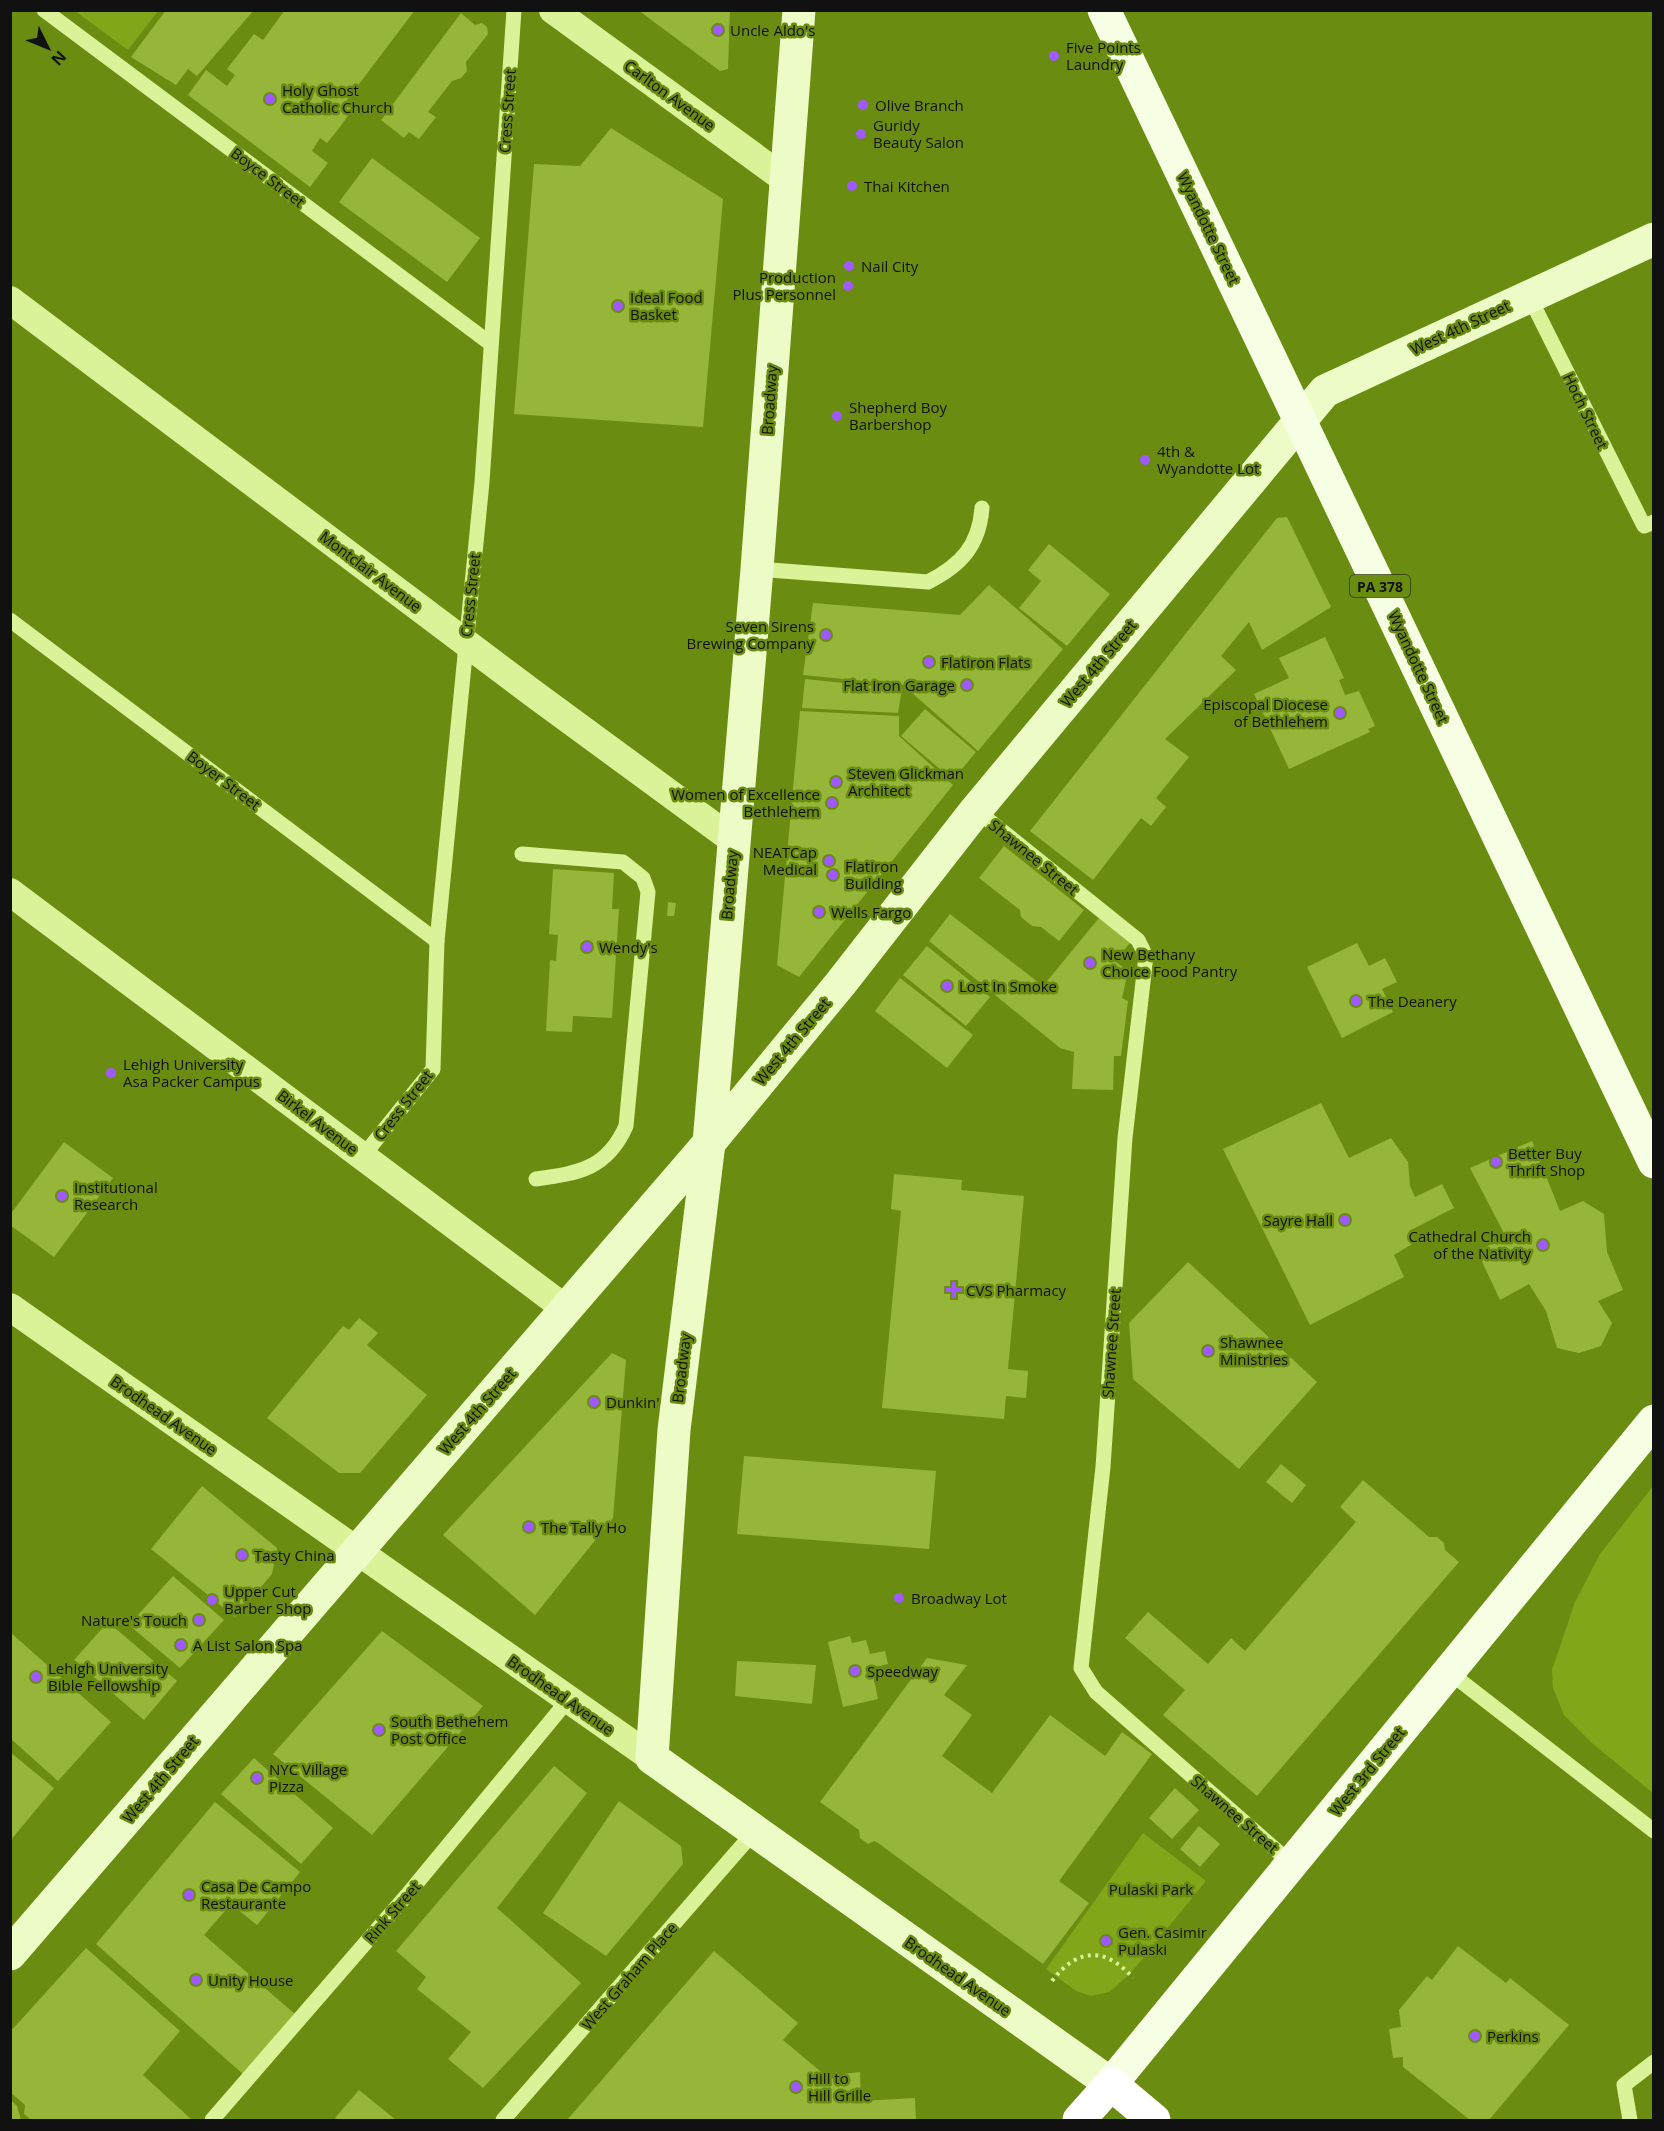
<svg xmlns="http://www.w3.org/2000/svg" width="1664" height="2131" viewBox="0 0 1664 2131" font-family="'Open Sans',sans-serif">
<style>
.green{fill:#81a619}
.building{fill:#95b639}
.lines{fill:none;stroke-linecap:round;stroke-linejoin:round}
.path{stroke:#daf298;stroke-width:4;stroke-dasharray:3 4.5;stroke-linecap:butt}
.lane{stroke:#daf298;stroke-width:15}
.street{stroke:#daf298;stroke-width:28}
.secondary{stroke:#edfcc7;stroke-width:33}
.primary{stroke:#f6ffe3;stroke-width:33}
.highway{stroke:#fff;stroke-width:33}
.poi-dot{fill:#9f59ff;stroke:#6a8c11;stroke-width:2}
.labels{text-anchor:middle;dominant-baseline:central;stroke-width:5;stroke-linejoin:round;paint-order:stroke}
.shield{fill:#6a8c11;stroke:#2c3611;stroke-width:1.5}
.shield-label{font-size:14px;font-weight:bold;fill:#111}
.poi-label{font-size:15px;fill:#111;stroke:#6a8c11;text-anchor:start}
.street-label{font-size:15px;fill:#111;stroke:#6a8c11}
.park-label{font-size:15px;fill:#111;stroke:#6a8c11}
</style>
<rect width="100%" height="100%" fill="#6a8c11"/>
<g class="green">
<polygon points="75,11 158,11 128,50"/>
<polygon points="1653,1486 1653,1793 1593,1744 1564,1715 1553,1688 1552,1670 1575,1602 1600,1554"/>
<polygon points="1143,1833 1206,1881 1130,1974 1109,1992 1091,1996 1076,1991 1046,1969"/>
</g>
<g class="building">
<polygon points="166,10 254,10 197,76 188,69 176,85 131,57"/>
<polygon points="285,10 415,10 344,104 352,110 340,127 327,143 320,138 312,151 328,163 310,187 188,95 206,70 227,86 235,75 227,69 254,34 263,40"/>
<polygon points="638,10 730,10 728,69 720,71"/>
<polygon points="461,13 475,25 482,23 487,27 488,34 466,62 467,71 461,78 452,81 428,112 436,117 419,139 409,132 404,138 381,120"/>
<polygon points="611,128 723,199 703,427 514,414 534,164 580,166"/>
<polygon points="372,158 480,238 447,282 339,202"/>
<polygon points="1287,517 1331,607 1262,650 1249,622 1221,656 1236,670 1165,739 1189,757 1156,798 1166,807 1151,826 1141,818 1093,880 1030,831 1277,518"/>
<polygon points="1049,544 1110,594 1067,646 1019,608 1041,581 1028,570"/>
<polygon points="989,585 1063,649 978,751 903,685 803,675 813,603 960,615"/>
<polygon points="1325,637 1344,678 1339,680 1345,695 1359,691 1375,726 1368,729 1370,732 1289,769 1254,694 1289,678 1279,658"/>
<polygon points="805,679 902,689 898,713 802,708"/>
<polygon points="925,709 976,752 953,780 901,736"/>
<polygon points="800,711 899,716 899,736 953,785 799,977 777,965"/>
<polygon points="1004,846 1084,910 1059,941 1041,927 1032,926 1021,917 1020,910 979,878"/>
<polygon points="553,869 614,873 612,909 619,909 612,1018 573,1016 572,1032 546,1031 550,960 556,961 558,935 549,934"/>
<polygon points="668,902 676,903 674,916 667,916"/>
<polygon points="950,914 1043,986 1099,918 1130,943 1115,961 1128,971 1122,998 1128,1001 1121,1056 1114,1056 1113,1090 1072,1089 1074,1052 1060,1048 929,941"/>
<polygon points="1357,943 1369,966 1385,958 1397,982 1382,989 1393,1012 1342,1038 1307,967"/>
<polygon points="927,946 990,997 966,1026 903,975"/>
<polygon points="900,978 973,1035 947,1068 875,1011"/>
<polygon points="1321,1103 1349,1158 1391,1138 1408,1162 1410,1186 1415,1197 1442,1184 1454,1208 1409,1231 1412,1244 1394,1255 1404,1277 1310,1325 1223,1149"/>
<polygon points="1532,1141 1560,1211 1583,1201 1604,1214 1607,1252 1623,1290 1598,1301 1612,1323 1601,1346 1579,1353 1557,1348 1546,1311 1529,1284 1500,1300 1477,1251 1506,1237 1470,1168"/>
<polygon points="64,1142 113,1178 54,1257 10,1225 10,1215"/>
<polygon points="894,1174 962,1180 961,1190 1024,1196 1008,1369 1028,1371 1026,1398 1006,1396 1004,1419 882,1408 901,1211 891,1209"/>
<polygon points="1188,1262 1317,1382 1239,1469 1133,1379 1129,1323"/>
<polygon points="359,1318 378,1333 367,1345 427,1395 360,1473 339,1473 267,1418 343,1326 349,1330"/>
<polygon points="612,1353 626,1360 613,1518 535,1615 443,1535"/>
<polygon points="744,1456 936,1471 929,1549 737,1534"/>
<polygon points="1281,1464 1306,1485 1292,1503 1266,1482"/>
<polygon points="1363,1480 1429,1537 1437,1537 1444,1543 1445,1550 1459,1562 1257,1796 1163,1715 1185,1690 1125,1638 1148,1612 1208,1664 1231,1638 1245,1651 1356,1522 1340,1507"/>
<polygon points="202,1486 277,1548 272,1574 235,1617 151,1549"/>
<polygon points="173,1576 224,1620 180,1668 129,1625"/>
<polygon points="108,1622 177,1681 144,1720 74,1660"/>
<polygon points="382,1631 483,1706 372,1835 273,1754"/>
<polygon points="10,1632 111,1722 58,1781 10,1738"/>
<polygon points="850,1636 852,1643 866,1640 870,1654 885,1651 888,1664 875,1667 877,1674 873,1675 878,1699 843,1707 828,1642"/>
<polygon points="927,1658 967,1665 944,1695 972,1715 942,1756 992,1793 1050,1715 1105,1756 1122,1732 1152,1754 1059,1881 1089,1903 1043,1964 878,1843 874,1841 868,1844 860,1838 859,1830 820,1802"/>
<polygon points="737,1661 816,1665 812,1704 735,1696"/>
<polygon points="10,1752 54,1788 10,1841"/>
<polygon points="254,1758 333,1828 301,1864 221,1794"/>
<polygon points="554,1766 587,1793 497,1908 581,1983 483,2088 448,2059 471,2032 417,1989 426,1977 396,1951"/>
<polygon points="1175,1788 1199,1810 1172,1839 1149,1818"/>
<polygon points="619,1801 681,1846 683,1864 606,1956 543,1913"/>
<polygon points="215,1802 300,1872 257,1925 231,1904 204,1935 296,2015 244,2075 96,1944"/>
<polygon points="1199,1826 1220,1844 1200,1867 1180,1849"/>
<polygon points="1458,1946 1506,1983 1510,1978 1569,2025 1489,2120 1470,2120 1403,2067 1403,2057 1393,2058 1389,2029 1401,2027 1399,2010 1427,1976 1432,1980"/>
<polygon points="86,1948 180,2031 143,2075 192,2120 31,2120 24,2114 25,2105 10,2092 10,2032"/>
<polygon points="714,1951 798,2023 783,2040 826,2076 860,2072 861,2101 915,2098 916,2120 567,2120"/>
<polygon points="359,2090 396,2120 338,2120 335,2118"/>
<polygon points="10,2099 17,2106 21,2120 10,2120"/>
</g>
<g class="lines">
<path class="path" d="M1052,1981c25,-33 53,-35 81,-3"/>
<g class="lane">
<polyline points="44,10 491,344"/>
<polyline points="1529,296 1644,526 1654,522"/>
<path d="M757,569l171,13c33,-17 51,-36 54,-74"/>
<polyline points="10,620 437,941"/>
<polyline points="976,810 1138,940 1146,956 1125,1138 1103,1467 1081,1668 1096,1692 1292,1864"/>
<path d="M522,854l101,8 20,16 5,14 -22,234c-19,43 -47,47 -90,53"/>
<polyline points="363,1156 433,1069 437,941 482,482 514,10"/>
<polyline points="1449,1672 1654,1831"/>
<polyline points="212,2120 407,1895 568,1700"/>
<polyline points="503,2120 754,1832"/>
<polyline points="1630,2120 1624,2085 1654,2062"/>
</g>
<g class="street">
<polyline points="553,10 786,180"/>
<polyline points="10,300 534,694 733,840"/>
<polyline points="10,892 566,1309"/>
<polyline points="10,1307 652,1758"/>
</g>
<g class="secondary">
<polyline points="799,10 757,569 709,1143 674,1430 652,1758 1111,2084"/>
<polyline points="10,1954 709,1143 841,983 976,810 1325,391 1654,239"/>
</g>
<g class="primary">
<polyline points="1104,10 1654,1162"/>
<polyline points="1111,2084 1654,1421"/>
</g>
<polyline class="highway" points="1079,2120 1111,2084 1154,2120"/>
</g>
<g class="poi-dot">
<circle cx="718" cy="30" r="6"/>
<circle cx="1054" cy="56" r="6"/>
<circle cx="270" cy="99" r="6"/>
<circle cx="863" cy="105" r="6"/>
<circle cx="861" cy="134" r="6"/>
<circle cx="852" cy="186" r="6"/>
<circle cx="849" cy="266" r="6"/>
<circle cx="848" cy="286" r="6"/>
<circle cx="618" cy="306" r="6"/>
<circle cx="837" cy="416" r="6"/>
<circle cx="1145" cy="460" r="6"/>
<circle cx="826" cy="635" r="6"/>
<circle cx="929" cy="662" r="6"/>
<circle cx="967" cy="685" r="6"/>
<circle cx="1340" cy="713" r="6"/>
<circle cx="836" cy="782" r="6"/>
<circle cx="832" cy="803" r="6"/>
<circle cx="829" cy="861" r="6"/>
<circle cx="833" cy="875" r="6"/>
<circle cx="819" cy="912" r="6"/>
<circle cx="587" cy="947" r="6"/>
<circle cx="1090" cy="963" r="6"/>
<circle cx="947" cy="986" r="6"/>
<circle cx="1356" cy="1001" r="6"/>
<circle cx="111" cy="1073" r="6"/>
<circle cx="1496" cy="1162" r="6"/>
<circle cx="62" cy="1196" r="6"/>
<circle cx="1345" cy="1220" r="6"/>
<circle cx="1543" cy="1245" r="6"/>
<path d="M951 1281h6v6h6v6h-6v6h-6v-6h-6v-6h6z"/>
<circle cx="1208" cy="1351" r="6"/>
<circle cx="594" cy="1402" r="6"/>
<circle cx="529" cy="1527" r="6"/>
<circle cx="242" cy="1555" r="6"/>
<circle cx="899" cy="1598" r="6"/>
<circle cx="212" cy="1600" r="6"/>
<circle cx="199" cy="1620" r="6"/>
<circle cx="181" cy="1645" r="6"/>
<circle cx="855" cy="1671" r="6"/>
<circle cx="36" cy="1677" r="6"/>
<circle cx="379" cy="1730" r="6"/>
<circle cx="257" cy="1778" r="6"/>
<circle cx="189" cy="1895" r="6"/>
<circle cx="1106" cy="1941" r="6"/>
<circle cx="196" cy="1980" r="6"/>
<circle cx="1475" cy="2036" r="6"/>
<circle cx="796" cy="2087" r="6"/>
</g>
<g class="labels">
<rect class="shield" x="1350" y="575" width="60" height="22" rx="4.5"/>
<g class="shield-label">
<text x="1380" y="586">PA 378</text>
</g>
<g class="poi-label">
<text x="730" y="30">Uncle Aldo's</text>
<text x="1066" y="47">Five Points<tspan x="1066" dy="17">Laundry</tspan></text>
<text x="282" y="90">Holy Ghost<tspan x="282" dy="17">Catholic Church</tspan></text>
<text x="875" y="105">Olive Branch</text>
<text x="873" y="125">Guridy<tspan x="873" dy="17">Beauty Salon</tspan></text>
<text x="864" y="186">Thai Kitchen</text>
<text x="861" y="266">Nail City</text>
<text x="836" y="277" text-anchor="end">Production<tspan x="836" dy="17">Plus Personnel</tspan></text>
<text x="630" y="297">Ideal Food<tspan x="630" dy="17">Basket</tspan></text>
<text x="849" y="407">Shepherd Boy<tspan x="849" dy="17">Barbershop</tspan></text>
<text x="1157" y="451">4th &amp;<tspan x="1157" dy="17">Wyandotte Lot</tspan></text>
<text x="814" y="626" text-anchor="end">Seven Sirens<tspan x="814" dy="17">Brewing Company</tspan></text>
<text x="941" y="662">Flatiron Flats</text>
<text x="955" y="685" text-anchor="end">Flat Iron Garage</text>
<text x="1328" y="704" text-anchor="end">Episcopal Diocese<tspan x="1328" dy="17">of Bethlehem</tspan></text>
<text x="848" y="773">Steven Glickman<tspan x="848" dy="17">Architect</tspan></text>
<text x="820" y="794" text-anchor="end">Women of Excellence<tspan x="820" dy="17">Bethlehem</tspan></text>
<text x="817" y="852" text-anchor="end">NEATCap<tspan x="817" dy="17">Medical</tspan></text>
<text x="845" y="866">Flatiron<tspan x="845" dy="17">Building</tspan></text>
<text x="831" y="912">Wells Fargo</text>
<text x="599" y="947">Wendy's</text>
<text x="1102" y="954">New Bethany<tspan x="1102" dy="17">Choice Food Pantry</tspan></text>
<text x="959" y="986">Lost In Smoke</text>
<text x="1368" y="1001">The Deanery</text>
<text x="123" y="1064">Lehigh University<tspan x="123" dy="17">Asa Packer Campus</tspan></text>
<text x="1508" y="1153">Better Buy<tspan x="1508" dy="17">Thrift Shop</tspan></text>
<text x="74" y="1187">Institutional<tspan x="74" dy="17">Research</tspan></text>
<text x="1333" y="1220" text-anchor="end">Sayre Hall</text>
<text x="1531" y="1236" text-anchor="end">Cathedral Church<tspan x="1531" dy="17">of the Nativity</tspan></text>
<text x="966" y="1290">CVS Pharmacy</text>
<text x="1220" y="1342">Shawnee<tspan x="1220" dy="17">Ministries</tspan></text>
<text x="606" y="1402">Dunkin'</text>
<text x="541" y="1527">The Tally Ho</text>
<text x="254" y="1555">Tasty China</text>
<text x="224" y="1591">Upper Cut<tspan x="224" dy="17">Barber Shop</tspan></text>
<text x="911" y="1598">Broadway Lot</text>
<text x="187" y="1620" text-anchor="end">Nature's Touch</text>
<text x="193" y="1645">A List Salon Spa</text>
<text x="48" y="1668">Lehigh University<tspan x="48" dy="17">Bible Fellowship</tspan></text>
<text x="867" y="1671">Speedway</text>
<text x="391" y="1721">South Bethehem<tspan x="391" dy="17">Post Office</tspan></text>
<text x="269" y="1769">NYC Village<tspan x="269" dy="17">Pizza</tspan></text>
<text x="201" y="1886">Casa De Campo<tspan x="201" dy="17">Restaurante</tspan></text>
<text x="1118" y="1932">Gen. Casimir<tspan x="1118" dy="17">Pulaski</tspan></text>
<text x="208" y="1980">Unity House</text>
<text x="1487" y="2036">Perkins</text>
<text x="808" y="2078">Hill to<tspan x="808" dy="17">Hill Grille</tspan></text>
</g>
<g class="street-label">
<text transform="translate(670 95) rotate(36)">Carlton Avenue</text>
<text transform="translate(507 111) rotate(-86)">Cress Street</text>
<text transform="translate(268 177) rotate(37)">Boyce Street</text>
<text transform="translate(1209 228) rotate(64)">Wyandotte Street</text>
<text transform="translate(1460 327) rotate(-25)">West 4th Street</text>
<text transform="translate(769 400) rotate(-86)">Broadway</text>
<text transform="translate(1586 411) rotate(64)">Hoch Street</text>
<text transform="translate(371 571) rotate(37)">Montclair Avenue</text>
<text transform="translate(470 595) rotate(-84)">Cress Street</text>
<text transform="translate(1098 663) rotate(-50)">West 4th Street</text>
<text transform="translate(1419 667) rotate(65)">Wyandotte Street</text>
<text transform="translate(224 780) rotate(37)">Boyer Street</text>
<text transform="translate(1034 857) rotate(39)">Shawnee Street</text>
<text transform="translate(729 885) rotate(-85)">Broadway</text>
<text transform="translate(792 1041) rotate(-50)">West 4th Street</text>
<text transform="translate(403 1105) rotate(-52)">Cress Street</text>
<text transform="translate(318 1122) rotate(37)">Birkel Avenue</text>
<text transform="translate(1111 1343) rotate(-86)">Shawnee Street</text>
<text transform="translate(681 1368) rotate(-83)">Broadway</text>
<text transform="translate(477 1411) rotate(-49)">West 4th Street</text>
<text transform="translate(164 1415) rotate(35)">Brodhead Avenue</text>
<text transform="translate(561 1695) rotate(35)">Brodhead Avenue</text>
<text transform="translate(1367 1771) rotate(-51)">West 3rd Street</text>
<text transform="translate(160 1779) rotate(-50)">West 4th Street</text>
<text transform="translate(1235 1814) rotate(41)">Shawnee Street</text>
<text transform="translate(392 1912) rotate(-49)">Rink Street</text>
<text transform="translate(629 1976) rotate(-49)">West Graham Place</text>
<text transform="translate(958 1976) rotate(35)">Brodhead Avenue</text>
</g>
<g class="park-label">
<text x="1151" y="1889">Pulaski Park</text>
</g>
</g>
<rect width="1664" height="2131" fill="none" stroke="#111111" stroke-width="24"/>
<g transform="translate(48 48) rotate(133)" stroke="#6a8c11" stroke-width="4.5" paint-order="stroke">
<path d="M0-4.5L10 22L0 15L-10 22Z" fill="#111111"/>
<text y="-9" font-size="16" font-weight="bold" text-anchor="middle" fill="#111111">N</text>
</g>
</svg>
